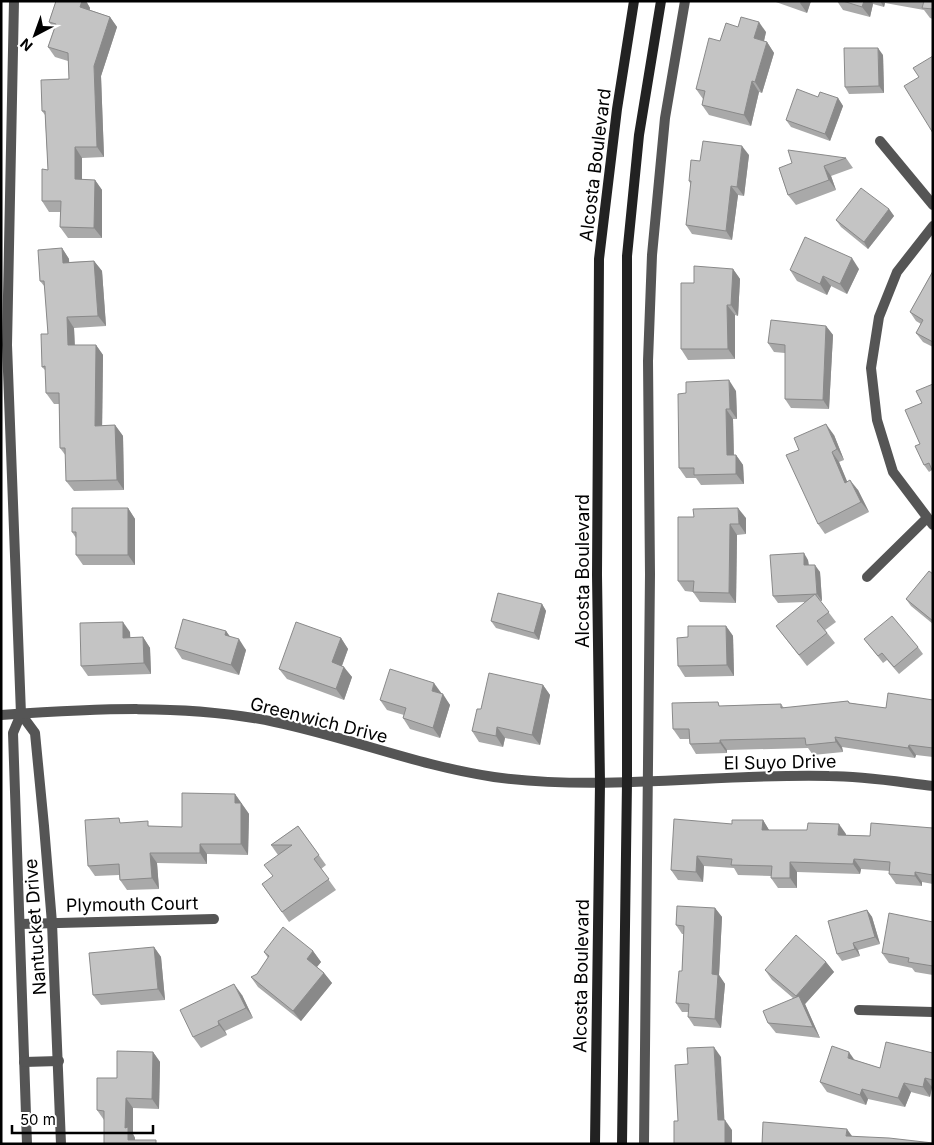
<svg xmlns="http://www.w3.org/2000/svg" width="934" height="1145" viewBox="0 0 934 1145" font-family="Inter,sans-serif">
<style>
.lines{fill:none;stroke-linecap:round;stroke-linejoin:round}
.minor{stroke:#555;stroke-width:10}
.secondary{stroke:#222;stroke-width:10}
.wall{fill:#a9a9a9}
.shaded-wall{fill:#898989}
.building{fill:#c4c4c4;stroke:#898989}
.labels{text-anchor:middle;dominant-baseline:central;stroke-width:4;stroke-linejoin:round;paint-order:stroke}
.street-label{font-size:18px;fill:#000;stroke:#fff}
</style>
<rect width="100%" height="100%" fill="#fff"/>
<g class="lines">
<g class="minor">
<polyline points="14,1 7,345 21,714 13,733 27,1144"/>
<polyline points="880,141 933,205"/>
<polyline points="933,226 897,272 879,317 871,368 877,420 893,472 933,525"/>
<polyline points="867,577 926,519"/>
<polyline points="21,714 35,733 44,826 52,923 61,1144"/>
<path d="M1,715c90,-6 185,-12 274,7 73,15 144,44 219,55 112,15 223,-4 335,-1 35,0 70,6 104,10"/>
<polyline points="20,924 214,919"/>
<polyline points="859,1010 933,1012"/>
<polyline points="24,1062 59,1061"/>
<polyline points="644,1144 650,574 648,361 652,255 665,118 685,1"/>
</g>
<g class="secondary">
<polyline points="595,1144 600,783 597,575 599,259 617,109 634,1"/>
<polyline points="622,1144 627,782 627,256 639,135 661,1"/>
</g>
</g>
<g class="wall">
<polygon points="56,1 86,1 90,8 90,10 110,17 117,27 101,76 104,157 82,158 82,180 95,180 102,190 102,238 68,238 60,227 61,212 49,212 42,201 48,170 45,115 42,111 69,79 68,61 55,57 48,47 54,29 49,22"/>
<polygon points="773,1 811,1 807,13"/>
<polygon points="837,1 933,1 933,19 930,18 924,10 885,3 884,7 873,4 870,17 843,10"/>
<polygon points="738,27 766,32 764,41 767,42 774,53 762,93 759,92 751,126 709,115 702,105 703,99 696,89 720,41"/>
<polygon points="883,55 884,93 849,94 845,87"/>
<polygon points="818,97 838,98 843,106 830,141 791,127 786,120"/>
<polygon points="749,155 744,196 738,195 732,240 692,234 686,225 691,185 689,181"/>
<polygon points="846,158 853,168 831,176 836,190 796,205 788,195 779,168"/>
<polygon points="889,209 894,216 868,249 841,227 836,220"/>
<polygon points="62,248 69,259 69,262 94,261 102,271 106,326 74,328 75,345 96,345 103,355 102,426 115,425 123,436 124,490 74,491 66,481 66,456 60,448 59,404 54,404 46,393 46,371 42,367 48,334 45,287 40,281"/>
<polygon points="733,269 740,279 738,316 735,315 735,359 688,360 681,349 694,283"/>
<polygon points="859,269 847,294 831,286 827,295 797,281 790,270"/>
<polygon points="933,271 933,347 923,342 916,333 921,324 916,321 910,312"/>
<polygon points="826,326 833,335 829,409 791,408 785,399 785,353 774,352 768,343"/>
<polygon points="933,384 932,470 929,472 924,465 920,444 922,403"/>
<polygon points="736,391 737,419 733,419 734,455 736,455 743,465 744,484 701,485 696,478 686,478 679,468"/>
<polygon points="834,435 844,460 839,462 847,482 858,490 869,512 825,534 818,524"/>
<polygon points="128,508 135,519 135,565 83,565 76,555 76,538 72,532"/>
<polygon points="678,517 746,518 746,534 737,535 736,603 700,602 693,592 685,591 678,581"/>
<polygon points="808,560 809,565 820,572 822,601 820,601 836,622 825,630 835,643 807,666 776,626 806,602 778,603 773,596"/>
<polygon points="933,574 933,624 911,606 906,599"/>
<polygon points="542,604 546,611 539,640 496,628 491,621"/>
<polygon points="726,626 733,636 734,676 685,677 678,666 688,637"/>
<polygon points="226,631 230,637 246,650 239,675 182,659 175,648"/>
<polygon points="130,632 130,638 143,637 150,648 151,674 88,676 81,666"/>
<polygon points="341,638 348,649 342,666 352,677 344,700 287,679 279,669"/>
<polygon points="864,639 918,647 923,654 899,674 887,660 883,663"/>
<polygon points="543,685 550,695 540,745 505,738 503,747 479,742 472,731 481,709"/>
<polygon points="442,694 450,705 440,738 410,729 403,718 404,715 387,710 380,700"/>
<polygon points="933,700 933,757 916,755 915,758 842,747 843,752 813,755 808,748 727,750 727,753 696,754 690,744 689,739 680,739 673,729 721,706 781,704 784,708 848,701 850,703 886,708"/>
<polygon points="235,794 249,814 248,855 207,854 207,864 157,863 159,889 127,890 120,880 119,875 95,876 88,866 123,823 152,827 182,827"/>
<polygon points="763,820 769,830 846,834 846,835 870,836 933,828 933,884 922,882 922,886 896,884 889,874 890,871 861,869 860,874 797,872 797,888 778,888 771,878 772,876 738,875 734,868 704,866 703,882 678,880 671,870 732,824"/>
<polygon points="298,826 326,865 321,869 336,890 289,922 262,884 273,877 278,855 271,845"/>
<polygon points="715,908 722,917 719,975 725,984 721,1028 694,1026 688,1017 689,1012 682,1012 676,1003 682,971 684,934 682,934 676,925"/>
<polygon points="867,910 872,917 880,944 858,950 860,956 842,961 837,954"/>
<polygon points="933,922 933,975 915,972 912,968 889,963 882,953"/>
<polygon points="154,947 161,957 165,1000 101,1005 93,995"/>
<polygon points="313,951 321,962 317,967 324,973 332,983 301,1021 258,987 251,977 257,974 268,958 264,952"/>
<polygon points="826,962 834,972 805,1004 820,1038 776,1033 768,1023 793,998 772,980 765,970"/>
<polygon points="242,995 253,1018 225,1031 227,1035 201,1048 193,1037"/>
<polygon points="153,1052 160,1062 159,1109 133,1108 133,1134 135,1138 135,1140 104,1144 104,1120 97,1110 117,1078"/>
<polygon points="933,1053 933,1088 932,1087 930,1097 911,1092 905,1107 868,1099 866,1105 827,1092 820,1082 855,1060 880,1068"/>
</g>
<g class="shaded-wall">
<polygon points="81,1 86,1 90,8 87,17 80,7"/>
<polygon points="801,1 811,1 807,13 800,3"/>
<polygon points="864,1 872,1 873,4 870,17 862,7"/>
<polygon points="880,1 884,1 885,3 884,7"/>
<polygon points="110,17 117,27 101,76 104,157 97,147 94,66"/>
<polygon points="759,22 766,32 762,49 754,38"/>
<polygon points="767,42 774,53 762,93 755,82"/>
<polygon points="878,48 883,55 884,93 879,86"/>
<polygon points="752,81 759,92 751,126 744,115"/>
<polygon points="838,98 843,106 830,141 825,134"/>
<polygon points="742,146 749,155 744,196 737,187"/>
<polygon points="75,147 82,158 82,190 75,179"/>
<polygon points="824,166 831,176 836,190 829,180"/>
<polygon points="95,180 102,190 102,238 94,228"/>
<polygon points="731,186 738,195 732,240 726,231"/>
<polygon points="889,209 894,216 868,249 864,242"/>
<polygon points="62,248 69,259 70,273 63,263"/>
<polygon points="852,258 859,269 847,294 840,284"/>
<polygon points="94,261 102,271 106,326 98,316"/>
<polygon points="733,269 740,279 738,316 731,305"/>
<polygon points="823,276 831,286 827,295 820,284"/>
<polygon points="727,305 735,315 735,359 728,349"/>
<polygon points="67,317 74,328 75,356 68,345"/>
<polygon points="826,326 833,335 829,409 823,400"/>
<polygon points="96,345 103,355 102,436 95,426"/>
<polygon points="729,380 736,391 737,419 730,409"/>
<polygon points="726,409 733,419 734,465 727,455"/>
<polygon points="826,424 834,435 844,460 837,449"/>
<polygon points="115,425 123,436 124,490 117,480"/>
<polygon points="832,452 839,462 852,493 845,483"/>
<polygon points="736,455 743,465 744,484 736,474"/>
<polygon points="850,480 858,490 869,512 861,502"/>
<polygon points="128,508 135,519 135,565 128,555"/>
<polygon points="738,508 746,518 746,534 739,524"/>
<polygon points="730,524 737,535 736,603 729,593"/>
<polygon points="804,553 808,560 809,572 804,565"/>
<polygon points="815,565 820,572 822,601 817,594"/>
<polygon points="542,604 546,611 539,640 534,633"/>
<polygon points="123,622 130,632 131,648 123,638"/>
<polygon points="726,626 733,636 734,676 727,665"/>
<polygon points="226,631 233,641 225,635"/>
<polygon points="143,637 150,648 151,674 144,663"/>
<polygon points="341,638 348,649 339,673 332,662"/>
<polygon points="239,639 246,650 239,675 231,665"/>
<polygon points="344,667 352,677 344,700 336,689"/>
<polygon points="434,683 442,694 432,691"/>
<polygon points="543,685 550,695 540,745 532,735"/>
<polygon points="443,694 450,705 440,738 433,728"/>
<polygon points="497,727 505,738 503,747 496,736"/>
<polygon points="835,737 842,747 843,752 836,742"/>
<polygon points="720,740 727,750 727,753 720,743"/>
<polygon points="909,745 916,755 915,758 908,748"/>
<polygon points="235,794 249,814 248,855 241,844 235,803"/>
<polygon points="763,820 769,830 762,830"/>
<polygon points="839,824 846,834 845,845 838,835"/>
<polygon points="200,844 207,854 207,864 200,853"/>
<polygon points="150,853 157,863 159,889 152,878"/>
<polygon points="697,856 704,866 703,882 696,872"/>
<polygon points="854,859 861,869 860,874 853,864"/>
<polygon points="790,862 797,872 797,888 790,878"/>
<polygon points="915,872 922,882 922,886 915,876"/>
<polygon points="715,908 722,917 719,975 725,984 721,1028 715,1019 712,974"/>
<polygon points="867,910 872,917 880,944 875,937"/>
<polygon points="853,943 858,950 860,956 855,949"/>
<polygon points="154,947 161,957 165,1000 158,989"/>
<polygon points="313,951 321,962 315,969 307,959"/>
<polygon points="826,962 834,972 805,1004 820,1038 813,1027 796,996"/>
<polygon points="324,973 332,983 301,1021 293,1011"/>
<polygon points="234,984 242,995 253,1018 246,1008"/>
<polygon points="218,1021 225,1031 227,1035 219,1025"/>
<polygon points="714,1047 721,1057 725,1130 718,1120"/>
<polygon points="153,1052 160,1062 159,1109 152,1099"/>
<polygon points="849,1052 856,1062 848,1058"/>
<polygon points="925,1078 932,1087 930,1097 923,1087"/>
<polygon points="904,1083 911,1092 905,1107 898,1098"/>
<polygon points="862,1089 868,1099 866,1105 860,1095"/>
<polygon points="126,1098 133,1108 133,1134 135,1138 135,1144 128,1140 125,1128"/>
<polygon points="1,1120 2,1144 1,1144"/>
<polygon points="725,1120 732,1130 732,1144 725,1144"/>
<polygon points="847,1129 852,1136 846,1136"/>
</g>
<g class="building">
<polygon points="56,1 82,1 80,7 110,17 94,66 97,147 75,147 75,179 95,180 94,228 60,227 61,201 42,201 42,169 48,170 45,111 42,111 41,80 69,79 68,53 48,47 56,24 49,22"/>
<polygon points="843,1 864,1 862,7"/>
<polygon points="924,1 933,1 933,9 922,8"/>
<polygon points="741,17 759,22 754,38 767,42 755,82 752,81 744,115 702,105 705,91 696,89 709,38 720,41 726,23 738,27"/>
<polygon points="844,48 878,48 879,86 845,87"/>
<polygon points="933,56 933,133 904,86 919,77 913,68"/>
<polygon points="797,89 818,97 820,92 838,98 825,134 786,120"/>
<polygon points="703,141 742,146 737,187 731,186 726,231 686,225 691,181 689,181 691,160 700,161"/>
<polygon points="788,150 846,158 824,166 829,180 788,195 779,168 792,163"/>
<polygon points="861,188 889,209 864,242 836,220"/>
<polygon points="805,237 852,258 840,284 823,276 820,284 790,270"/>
<polygon points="62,248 63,263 94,261 98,316 67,317 68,345 96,345 95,426 115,425 117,480 66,481 65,448 60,448 59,393 46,393 45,366 42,367 41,334 48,334 44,281 40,281 38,250"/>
<polygon points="694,266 733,269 731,305 727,305 728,349 681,349 681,283 694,283"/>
<polygon points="933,271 933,342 916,333 923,320 910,312"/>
<polygon points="771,320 826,326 823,400 785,399 785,345 768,343"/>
<polygon points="729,380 730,409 726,409 727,455 736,455 736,474 694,475 694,468 679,468 678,394 686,393 686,382"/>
<polygon points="933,384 933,472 929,463 924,465 915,446 920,444 905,410 922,403 916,391"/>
<polygon points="826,424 837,449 832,452 845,483 850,480 861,502 818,524 786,455 799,450 794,438"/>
<polygon points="72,508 128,508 128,555 76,555 76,532 72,532"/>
<polygon points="738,508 739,524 730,524 729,593 693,592 694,581 678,581 678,517 694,517 693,509"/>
<polygon points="804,553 804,565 815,565 817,594 773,596 770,555"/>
<polygon points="929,571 933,574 933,621 906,599"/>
<polygon points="498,593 542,604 534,633 491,621"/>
<polygon points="815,594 829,612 817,621 827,633 799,655 776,626"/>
<polygon points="892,616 918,647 894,667 882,653 878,656 864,639"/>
<polygon points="183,619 226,631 225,635 239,639 231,665 175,648"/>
<polygon points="123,622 123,638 143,637 144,663 81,666 80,623"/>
<polygon points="296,622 341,638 332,662 344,667 336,689 279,669"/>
<polygon points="688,626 726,626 727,665 678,666 677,638 688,637"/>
<polygon points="390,669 434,683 432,691 443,694 433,728 403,718 406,708 380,700"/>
<polygon points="489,673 543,685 532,735 497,727 496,736 472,731 477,709 481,709"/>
<polygon points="888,693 933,700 933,748 909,745 908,748 835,737 836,742 806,745 805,738 720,740 720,743 690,744 689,729 673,729 672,703 718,702 719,706 781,704 781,708 848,701 849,703 886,708"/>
<polygon points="182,793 235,794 235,803 241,803 241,844 200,844 200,853 150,853 152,878 120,880 119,864 88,866 85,820 119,818 120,823 148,821 148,826 182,827"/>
<polygon points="674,819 732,824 732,820 763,820 762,830 807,830 808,823 839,824 838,835 870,836 871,823 933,828 933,875 915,872 915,876 889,874 890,862 854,859 853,864 790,862 790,878 771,878 772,866 731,865 732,859 697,856 696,872 671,870"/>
<polygon points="298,826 319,855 314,859 329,879 282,912 262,884 273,876 264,865 292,845 271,845"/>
<polygon points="677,906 715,908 712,974 718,975 715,1019 688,1017 689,1004 676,1003 679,971 682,971 684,926 676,925"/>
<polygon points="867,910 875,937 853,943 855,949 837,954 828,921"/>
<polygon points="889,913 933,922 933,966 908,962 909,958 882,953"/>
<polygon points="283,927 313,951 307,959 324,973 293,1011 251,977 257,974 269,956 264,952"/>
<polygon points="796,935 826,962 796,996 765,970"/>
<polygon points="154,947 158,989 93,995 89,953"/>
<polygon points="234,984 246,1008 218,1021 219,1025 193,1037 180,1010"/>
<polygon points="799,996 813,1027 768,1023 763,1011"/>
<polygon points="886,1042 933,1053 933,1080 925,1078 923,1087 904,1083 898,1098 862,1089 860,1095 820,1082 832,1046 849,1052 848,1058 880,1068"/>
<polygon points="714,1047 718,1120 725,1120 725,1144 674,1144 674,1121 678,1121 675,1065 688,1064 687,1048"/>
<polygon points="117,1051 153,1052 152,1099 126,1098 125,1128 128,1127 128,1140 156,1140 156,1144 104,1144 104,1111 97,1110 97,1078 117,1078"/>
<polygon points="763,1122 847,1129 846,1136 889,1138 933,1143 933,1144 762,1144"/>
</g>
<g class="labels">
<g class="street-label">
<text transform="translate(595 165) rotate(-83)">Alcosta Boulevard</text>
<text transform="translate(582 571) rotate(-90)">Alcosta Boulevard</text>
<text transform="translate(319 720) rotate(14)">Greenwich Drive</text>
<text transform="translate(780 762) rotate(-1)">El Suyo Drive</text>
<text transform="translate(132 904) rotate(-1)">Plymouth Court</text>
<text transform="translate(35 927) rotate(-94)">Nantucket Drive</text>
<text transform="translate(581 976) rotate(-89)">Alcosta Boulevard</text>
</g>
</g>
<rect width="934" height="1145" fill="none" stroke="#000000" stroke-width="5"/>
<g transform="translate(35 35) rotate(221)" stroke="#ffffff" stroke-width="4" paint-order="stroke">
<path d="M0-4L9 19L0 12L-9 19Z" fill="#000000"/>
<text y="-8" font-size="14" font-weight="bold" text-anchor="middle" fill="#000000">N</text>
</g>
<path d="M12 1125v8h141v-8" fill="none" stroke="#000000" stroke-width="2.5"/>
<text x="20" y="1125" font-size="15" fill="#000000" stroke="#ffffff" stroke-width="4" paint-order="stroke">50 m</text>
</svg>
